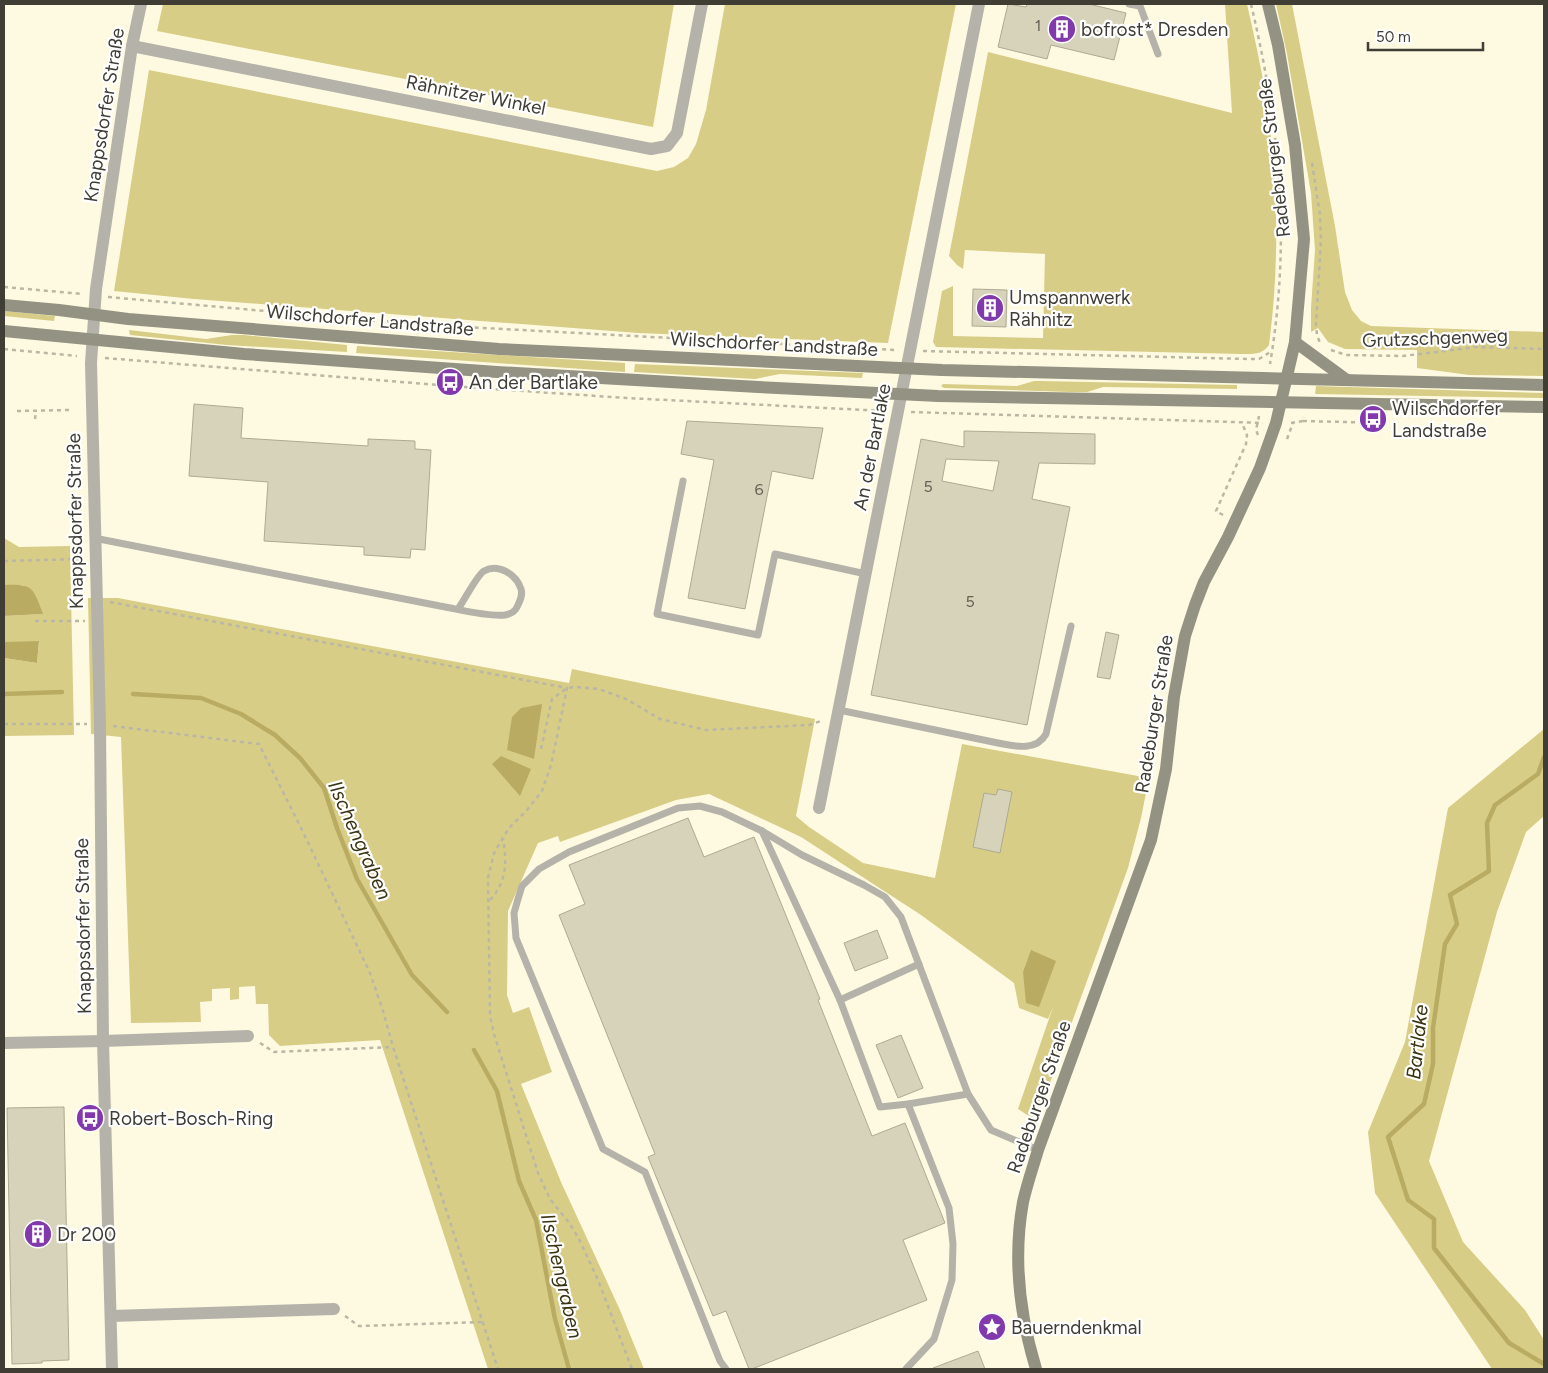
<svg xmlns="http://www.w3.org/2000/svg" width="1548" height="1373" viewBox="0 0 1548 1373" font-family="Figtree,sans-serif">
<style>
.green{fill:#d8cd87}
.water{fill:#b9ac62}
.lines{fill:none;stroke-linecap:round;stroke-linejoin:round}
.stream{stroke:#b9ac62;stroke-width:4.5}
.building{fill:#d7d3bb;stroke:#adaa92;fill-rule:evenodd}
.path{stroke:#bab7a4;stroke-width:2.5;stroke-dasharray:4 4;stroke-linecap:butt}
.lane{stroke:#b5b3a9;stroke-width:7}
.street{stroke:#b5b3a9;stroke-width:12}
.secondary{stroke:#949282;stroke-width:12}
.labels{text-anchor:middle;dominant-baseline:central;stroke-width:4.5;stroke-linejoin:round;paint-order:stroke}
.number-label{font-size:16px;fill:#656256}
.poi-label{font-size:19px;fill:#3f3d34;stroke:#fff;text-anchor:start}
.street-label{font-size:19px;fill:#3f3d34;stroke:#fff}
.water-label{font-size:20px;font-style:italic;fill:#3a3413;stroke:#fff}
</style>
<rect width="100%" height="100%" fill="#fefae1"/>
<g class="green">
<polygon points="163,4 674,4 653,127 157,31"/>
<polygon points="725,4 956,4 888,343 638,333 194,299 114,291 149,70 657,171 674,167 688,158 696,144 706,110"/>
<path d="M1225,4h22c7,31 14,62 19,93 12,83 14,165 3,248 -7,10 -16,9 -27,9l-306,-7 -3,-5 9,-51 11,-5v50l90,2 2,-84 -80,-4 -2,19 -6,-4 -8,-9 39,-204 244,61z"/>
<polygon points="1276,4 1292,4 1335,226 1345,292 1352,310 1361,321 1371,326 1544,332 1544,376 1469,375 1417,368 1417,350 1345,349 1328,342 1318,328 1311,332 1311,308 1315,250 1311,193 1287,54"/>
<polygon points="4,311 55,316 54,321 4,316"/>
<polygon points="129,330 206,339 232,335 244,335 347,345 347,352 227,345 130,335"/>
<polygon points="357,346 625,363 625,372 356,353"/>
<polygon points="635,364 863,373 862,378 780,374 755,379 634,372"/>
<polygon points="1034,381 1040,381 1237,385 1237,389 1103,387 1087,392 1069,392 944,388 941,386 943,384 1017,386"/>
<polygon points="1316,386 1544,393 1544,398 1315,394"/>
<polygon points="4,538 19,547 70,546 74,735 4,736 4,658 37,663 39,642 4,642 4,616 42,614 23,585 4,585"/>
<polygon points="88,598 118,598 569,683 572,669 815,719 796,816 809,827 863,863 935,878 962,744 1149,778 1141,818 1128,868 1043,1102 1032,1118 1018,1109 1053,1007 1048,1019 1019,1008 1014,983 921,915 801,837 709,794 676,800 560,842 558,836 538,843 508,911 507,995 513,1013 529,1007 552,1072 521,1084 561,1182 620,1310 644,1369 488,1369 380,1040 280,1046 269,1035 268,1004 256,1004 255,986 239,987 239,999 230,1000 230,988 212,989 212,1001 200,1002 201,1022 131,1023 121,737 91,734"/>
<polygon points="1544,729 1544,816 1526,832 1497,912 1429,1161 1463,1242 1525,1310 1544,1340 1544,1369 1492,1369 1375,1193 1368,1132 1405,1042 1448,808"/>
</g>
<g class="water">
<path d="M4,585c29,-1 29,2 39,29l-39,2z"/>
<polygon points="39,641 37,663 4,658 4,642"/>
<polygon points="542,704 534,759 507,750 512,717 521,708"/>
<polygon points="501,756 531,769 520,796 492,764"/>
<polygon points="1031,950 1056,961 1039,1007 1026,1003 1023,972"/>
</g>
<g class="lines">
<g class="stream">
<polyline points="4,694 62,692"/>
<polyline points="133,694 201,698 241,714 275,735 300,758 324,788 337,828 357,879 412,975 447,1012"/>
<polyline points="1544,757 1538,774 1495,805 1487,823 1489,871 1450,895 1457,924 1445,944 1433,1028 1433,1064 1424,1104 1388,1137 1408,1200 1434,1219 1434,1248 1509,1343 1544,1364"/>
<polyline points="474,1050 497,1091 519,1181 536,1220 555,1319 569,1369"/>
</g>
</g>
<g class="building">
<polygon points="1008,4 1026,7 1027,4 1089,4 1126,13 1114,60 1051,45 1047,59 998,47"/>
<polygon points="973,289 1007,290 1006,327 972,326"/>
<polygon points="194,404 243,408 241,438 368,446 368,439 415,441 415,449 431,450 425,550 411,549 410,558 364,555 364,547 264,541 268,482 189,476"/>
<polygon points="687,421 823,428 813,479 772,471 745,609 688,598 714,460 681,454"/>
<path d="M964,431l131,3v30l-56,-1 -7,36 38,8 -43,218 -156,-30 50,-256 43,8zM946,459l53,2 -6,30 -51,-10z"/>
<polygon points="1106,632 1119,635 1110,679 1097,677"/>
<polygon points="998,789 1012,792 1000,853 973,847 984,793 996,795"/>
<polygon points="688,818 704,857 754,837 820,999 818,1000 872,1136 905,1123 945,1223 903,1240 927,1300 752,1369 749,1369 726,1311 713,1316 648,1157 655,1154 559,915 585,904 569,865"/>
<polygon points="877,930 888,958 855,971 844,943"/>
<polygon points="901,1035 923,1088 898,1098 876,1045"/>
<polygon points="64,1107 69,1360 42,1361 42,1363 12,1364 7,1108"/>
<polygon points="978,1351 985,1369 933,1369 933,1368"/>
</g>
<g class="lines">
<g class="path">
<path d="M1251,4c29,123 40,235 19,360"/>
<polyline points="1312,163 1320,215 1321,239 1316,325 1317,335 1320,343"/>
<polyline points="4,287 83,294"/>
<polyline points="108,297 355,319 465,327 895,350"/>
<polyline points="4,349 77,356"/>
<polyline points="1331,350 1346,355 1403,356 1476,347 1544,349"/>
<polyline points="923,351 1248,359 1259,359 1272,351"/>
<polyline points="105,358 463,387 627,398 885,411"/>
<polyline points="17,411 71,410"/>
<polyline points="911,412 1263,423"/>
<polyline points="35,419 36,411"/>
<polyline points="1303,421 1387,423"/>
<polyline points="1291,423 1303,421 1304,417"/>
<polyline points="1258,435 1256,430 1259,416"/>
<polyline points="1287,439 1293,423"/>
<polyline points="1223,515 1216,511 1246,444 1247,435 1242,423"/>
<polyline points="4,561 82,559"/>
<polyline points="110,602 567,688 551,765 542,791 527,810 509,828 494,853 488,878 490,1015 494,1034 538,1173 550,1199 570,1224 580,1241 598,1280 632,1369"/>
<polyline points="35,621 85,621"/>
<polyline points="4,724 87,724"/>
<polyline points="113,726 259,744 303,832 370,973 383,1011 393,1047 498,1369"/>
<polyline points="541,749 552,699 567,688 576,687 599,689 626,699 660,719 706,730 809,725 821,721"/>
<path d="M490,900c17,-19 17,-38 13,-62"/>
<polyline points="260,1043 274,1052 393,1047"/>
<polyline points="345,1316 359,1326 483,1322"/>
</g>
<g class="lane">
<polyline points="1129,4 1140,6 1158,54"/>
<polyline points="683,481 657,614 758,635 775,554 866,574"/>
<path d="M94,538l346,68c18,3 47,11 65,9 5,-1 10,-3 12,-8 3,-6 6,-12 4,-18 -5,-15 -23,-26 -37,-18 -7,4 -20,30 -26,38"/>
<path d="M839,710l159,33c16,3 38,9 48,-9l25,-108"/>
<polyline points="762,831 840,1000 880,1107 908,1104 968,1094"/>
<polyline points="840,1000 919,964"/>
<polyline points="726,1369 720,1361 645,1172 603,1149 516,938 514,913 518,899 522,886 539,869 569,852 678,808 700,806 722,812 762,831 802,855 864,885 885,897 901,917 968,1094 991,1130 1038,1150"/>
<polyline points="906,1369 934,1339 952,1280 953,1244 949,1208 908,1104"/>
</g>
<g class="street">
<polyline points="132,46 651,149 667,146 677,133 702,4"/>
<polyline points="819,808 979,4"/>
<polyline points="4,1043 103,1041 248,1036"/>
<polyline points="111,1316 334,1309"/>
<polyline points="112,1369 103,1041 100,725 91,363 96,289 132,46 141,4"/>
</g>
<g class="secondary">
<polyline points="4,305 59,310 128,319 499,349 942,370 1544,385"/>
<polyline points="4,331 244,354 497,372 758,387 938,396 1544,407"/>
<polyline points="1295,342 1347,380"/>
<path d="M1036,1369c-16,-53 -23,-112 -13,-167 4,-18 10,-35 15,-52l113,-310 15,-71 8,-72 11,-61 10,-31 9,-23 24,-45 32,-69 16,-45 19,-81 9,-103 -9,-94 -17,-100 -10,-41"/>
</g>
</g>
<defs>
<symbol id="building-disc" viewBox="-11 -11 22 22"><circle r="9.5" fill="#8139ac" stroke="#fff"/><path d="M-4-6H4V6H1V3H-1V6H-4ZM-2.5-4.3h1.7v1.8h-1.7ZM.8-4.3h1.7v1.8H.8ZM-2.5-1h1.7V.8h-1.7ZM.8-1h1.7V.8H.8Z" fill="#fff"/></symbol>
<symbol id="bus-disc" viewBox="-11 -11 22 22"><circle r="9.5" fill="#8139ac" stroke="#fff"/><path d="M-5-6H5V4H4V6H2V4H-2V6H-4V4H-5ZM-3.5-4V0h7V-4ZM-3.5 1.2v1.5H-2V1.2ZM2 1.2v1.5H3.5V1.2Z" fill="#fff"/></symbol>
<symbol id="sight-disc" viewBox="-11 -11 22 22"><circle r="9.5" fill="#8139ac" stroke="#fff"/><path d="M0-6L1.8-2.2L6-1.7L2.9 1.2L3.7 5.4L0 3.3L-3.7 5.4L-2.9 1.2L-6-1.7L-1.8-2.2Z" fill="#fff"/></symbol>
</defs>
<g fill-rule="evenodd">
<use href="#building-disc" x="1046" y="13" width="32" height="32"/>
<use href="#building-disc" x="974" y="292" width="32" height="32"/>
<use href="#bus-disc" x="434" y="366" width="32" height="32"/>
<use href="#bus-disc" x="1357" y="403" width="32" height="32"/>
<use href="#bus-disc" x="74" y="1102" width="32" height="32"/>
<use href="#building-disc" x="22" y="1218" width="32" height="32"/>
<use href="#sight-disc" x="976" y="1311" width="32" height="32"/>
</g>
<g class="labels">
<g class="number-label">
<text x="1038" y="25">1</text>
<text x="928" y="486">5</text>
<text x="759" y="489">6</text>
<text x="970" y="601">5</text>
</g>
<g class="poi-label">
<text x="1081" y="29">bofrost* Dresden</text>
<text x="1009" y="297">Umspannwerk<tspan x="1009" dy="22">Rähnitz</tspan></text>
<text x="469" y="382">An der Bartlake</text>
<text x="1392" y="408">Wilschdorfer<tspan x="1392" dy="22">Landstraße</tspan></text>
<text x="109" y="1118">Robert-Bosch-Ring</text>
<text x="57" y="1234">Dr 200</text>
<text x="1011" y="1327">Bauerndenkmal</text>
</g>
<g class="street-label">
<text transform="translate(476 95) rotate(11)">Rähnitzer Winkel</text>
<text transform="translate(104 115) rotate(-81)">Knappsdorfer Straße</text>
<text transform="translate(1274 158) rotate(-97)">Radeburger Straße</text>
<text transform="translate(370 320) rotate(5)">Wilschdorfer Landstraße</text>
<text transform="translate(1435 338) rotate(-2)">Grutzschgenweg</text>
<text transform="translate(774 344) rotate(3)">Wilschdorfer Landstraße</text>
<text transform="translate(872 447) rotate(-79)">An der Bartlake</text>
<text transform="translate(75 521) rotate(-91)">Knappsdorfer Straße</text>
<text transform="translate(1154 714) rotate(-81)">Radeburger Straße</text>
<text transform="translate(83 926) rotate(-91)">Knappsdorfer Straße</text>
<text transform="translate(1039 1097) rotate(-71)">Radeburger Straße</text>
</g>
<g class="water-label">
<text transform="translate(360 840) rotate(66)">Ilschengraben</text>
<text transform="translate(1417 1042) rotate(-84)">Bartlake</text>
<text transform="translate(562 1276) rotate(77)">Ilschengraben</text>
</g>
</g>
<rect width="1548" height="1373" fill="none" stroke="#3f3d34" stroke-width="10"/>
<path d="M1368 42v8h115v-8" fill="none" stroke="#3f3d34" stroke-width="2.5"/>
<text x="1376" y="42" font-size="15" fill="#3f3d34" stroke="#ffffff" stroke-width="4" paint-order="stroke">50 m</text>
</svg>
